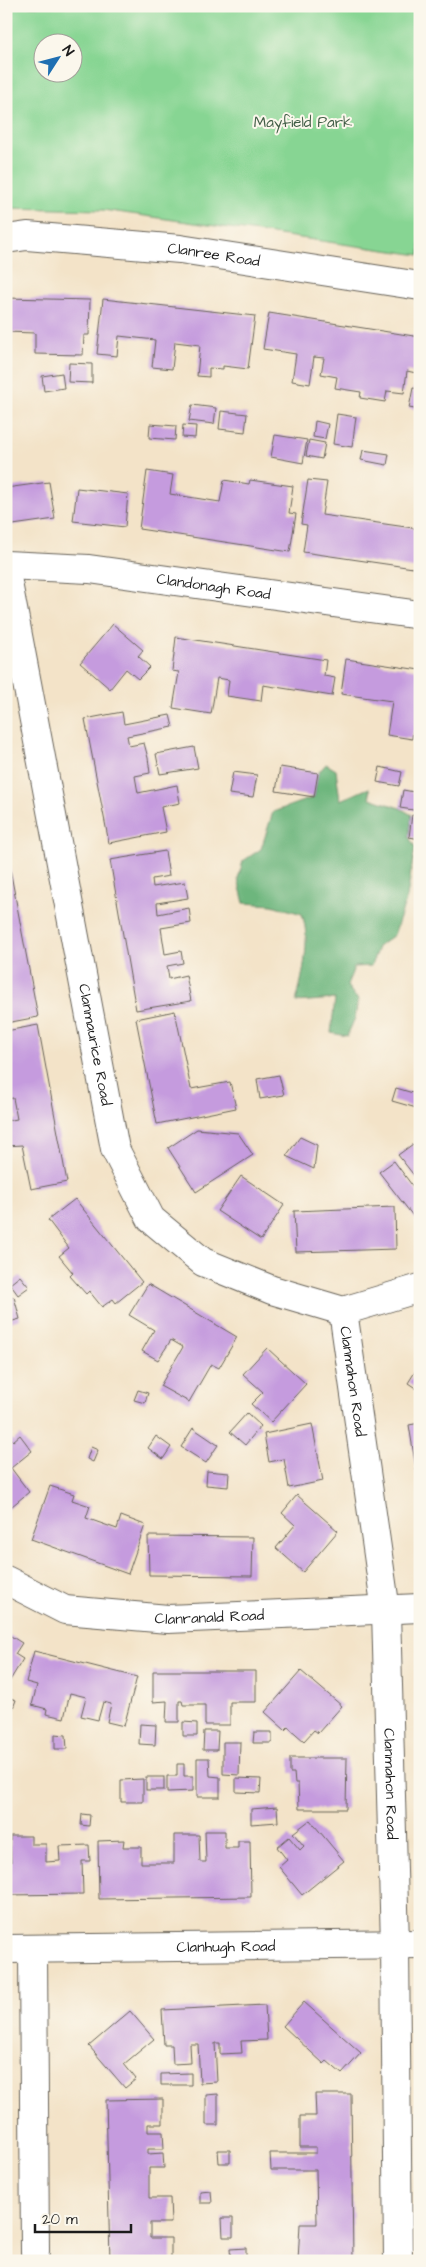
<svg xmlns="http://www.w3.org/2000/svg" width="426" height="2267" viewBox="0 0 426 2267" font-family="'Architects Daughter',sans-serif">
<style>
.green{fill:#87d593;stroke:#527858;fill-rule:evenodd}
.forest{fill:#6db67d;stroke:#44694c}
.building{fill:#c59bde}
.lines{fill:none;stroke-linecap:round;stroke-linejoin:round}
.minor-casing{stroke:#676258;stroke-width:30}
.minor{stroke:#fff;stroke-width:28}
.labels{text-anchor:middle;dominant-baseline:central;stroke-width:4;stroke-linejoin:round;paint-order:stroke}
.park-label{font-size:15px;fill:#415d46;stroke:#fbf7ec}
.street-label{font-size:15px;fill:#1c1c1c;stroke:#fbf7ec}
</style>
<rect width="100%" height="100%" fill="#fbf7ec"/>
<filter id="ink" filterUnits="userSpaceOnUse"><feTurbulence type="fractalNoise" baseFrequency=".02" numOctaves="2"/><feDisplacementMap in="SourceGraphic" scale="10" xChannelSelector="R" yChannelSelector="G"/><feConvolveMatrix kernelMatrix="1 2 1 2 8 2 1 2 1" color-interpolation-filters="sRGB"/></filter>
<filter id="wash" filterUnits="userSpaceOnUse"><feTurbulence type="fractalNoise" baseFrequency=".0096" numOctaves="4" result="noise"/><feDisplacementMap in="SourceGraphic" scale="20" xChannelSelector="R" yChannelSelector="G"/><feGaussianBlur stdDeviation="1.12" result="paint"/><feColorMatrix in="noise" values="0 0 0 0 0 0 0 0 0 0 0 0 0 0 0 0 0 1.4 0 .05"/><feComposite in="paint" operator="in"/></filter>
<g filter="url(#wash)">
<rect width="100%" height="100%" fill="#f3e3c8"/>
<path class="green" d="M6,6h414v249l-317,-45 -97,-2zM42,42h30v30h-30z"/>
<path class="forest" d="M326,764l10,6 4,30 29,-12 1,10 30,10 12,7 -3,22 6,10 -8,50 -13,38 -16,12 -7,19 -17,1 -7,19 11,14 -3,18 -8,18 -16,-3 4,-34 -39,3c7,-28 15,-61 6,-88l-30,-9 -28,-2 -6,-24 5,-18 18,-12 12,-37 41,-15 4,-24z"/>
<g id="blocks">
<g class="building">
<polygon points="6,298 90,300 89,335 84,335 83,355 35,354 35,333 6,332"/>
<polygon points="103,299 255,316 248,369 223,366 223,369 209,368 209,377 197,376 200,345 175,342 172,369 152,367 155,340 119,336 117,356 97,354"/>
<polygon points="269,313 420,337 416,373 407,371 404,393 387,391 385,402 360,398 361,392 335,388 337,377 321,374 324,358 314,357 310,384 292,381 296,354 263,349"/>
<polygon points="69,363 92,364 92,383 68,382"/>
<polygon points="62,373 64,388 44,391 42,376"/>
<polygon points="413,388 420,389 420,410 409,408"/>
<polygon points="192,405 216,408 214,424 189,421"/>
<polygon points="221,411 247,414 245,432 219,429"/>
<polygon points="337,414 356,417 352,447 333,444"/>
<polygon points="315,421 328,424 325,439 313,437"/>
<polygon points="150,424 176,426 175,440 149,438"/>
<polygon points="183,425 196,426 195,438 182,437"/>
<polygon points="275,435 307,440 303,463 271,457"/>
<polygon points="309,440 325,443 322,459 306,456"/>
<polygon points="363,450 389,454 387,465 361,460"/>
<polygon points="147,471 173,475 170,494 220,502 224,480 249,484 250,480 293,486 289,513 296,514 290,552 139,529"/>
<polygon points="308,480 327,482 322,515 420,529 420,569 303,552 307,525 301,524"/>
<polygon points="49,482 55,519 6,526 6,488"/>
<polygon points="77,488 128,494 125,527 73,521"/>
<polygon points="113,624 143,650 138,656 150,667 138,679 126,669 110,689 80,663"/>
<polygon points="176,637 326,660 324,676 335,678 332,696 263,685 261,701 227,696 229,680 217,678 211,714 173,708 179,672 172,671"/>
<polygon points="346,659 420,670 420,732 413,731 412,739 387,735 392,701 341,694"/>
<polygon points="122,712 124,724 170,715 173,727 127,736 129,746 144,743 148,758 150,773 135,776 138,793 177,785 180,803 161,807 166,832 109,843 85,719"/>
<polygon points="194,747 198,768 160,774 156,754"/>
<polygon points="280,767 318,773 314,797 276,791"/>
<polygon points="380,767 402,772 399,786 377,782"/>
<polygon points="233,772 257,775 253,797 229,794"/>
<polygon points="403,790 420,793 420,811 400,808"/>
<polygon points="412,815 420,817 420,839 409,837"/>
<polygon points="165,851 169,876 152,879 153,887 185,882 188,898 157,903 158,914 189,908 191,923 161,928 165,954 181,951 183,963 167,966 169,979 186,975 191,1001 136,1010 110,860"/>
<polygon points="10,869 38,1017 6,1023 6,870"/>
<polygon points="175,1011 191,1089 230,1082 236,1108 157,1124 136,1019"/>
<polygon points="38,1025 67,1182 31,1189 22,1145 6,1146 6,1121 17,1119 13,1098 6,1099 6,1082 10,1081 6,1061 6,1031"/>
<polygon points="279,1075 284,1095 260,1099 257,1079"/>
<polygon points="396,1088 420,1095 420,1109 392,1101"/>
<polygon points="197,1129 238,1133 253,1155 196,1192 168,1148"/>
<polygon points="300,1137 317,1145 314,1169 286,1156"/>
<polygon points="413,1144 420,1153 420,1183 398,1155"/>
<polygon points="394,1161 417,1192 420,1190 420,1225 379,1172"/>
<polygon points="241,1176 284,1205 261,1240 217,1211"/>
<polygon points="75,1199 142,1282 116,1303 113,1299 102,1307 89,1291 86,1294 70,1276 73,1273 59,1256 69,1248 48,1220"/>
<polygon points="395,1207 396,1249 296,1252 294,1211"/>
<polygon points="20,1276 29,1287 18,1295 10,1284"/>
<polygon points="148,1284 237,1337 219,1368 211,1364 189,1402 160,1386 183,1347 171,1340 158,1360 142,1351 154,1330 129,1315"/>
<polygon points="14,1297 20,1319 6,1323 6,1299"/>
<polygon points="267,1348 306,1384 271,1422 251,1404 263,1392 243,1374"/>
<polygon points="420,1364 420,1391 408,1383"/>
<polygon points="138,1390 148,1393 145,1403 134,1400"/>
<polygon points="247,1413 261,1426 245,1445 230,1432"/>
<polygon points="420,1423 420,1487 419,1487 409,1425"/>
<polygon points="312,1424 323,1481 289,1488 284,1459 269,1462 264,1434"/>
<polygon points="193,1428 218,1445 206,1463 181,1447"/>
<polygon points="6,1432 13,1441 20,1435 32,1451 11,1468 29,1492 6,1511"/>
<polygon points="156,1436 171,1447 163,1459 148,1448"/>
<polygon points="91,1447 98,1450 93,1462 87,1459"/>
<polygon points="207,1471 229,1473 228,1487 206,1485"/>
<polygon points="50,1486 74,1494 72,1500 90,1506 86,1518 117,1529 121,1516 145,1525 128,1574 31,1539"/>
<polygon points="297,1495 338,1531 303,1572 276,1548 295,1525 282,1513"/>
<polygon points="148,1536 253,1537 252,1576 149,1575"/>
<polygon points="6,1633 22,1643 15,1654 23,1659 6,1687"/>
<polygon points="34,1651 137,1677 124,1726 107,1722 111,1704 103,1702 98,1720 81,1716 86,1697 70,1693 64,1718 46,1714 47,1709 32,1705 37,1685 26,1682"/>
<polygon points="153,1671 256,1671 256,1702 230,1702 230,1725 205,1725 205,1705 183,1705 182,1701 179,1701 179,1722 166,1722 167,1701 153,1702"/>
<polygon points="301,1671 342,1706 318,1733 314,1730 304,1741 288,1727 285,1730 265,1712"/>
<polygon points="7,1697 16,1700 10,1716 6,1715"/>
<polygon points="183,1722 197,1723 197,1736 183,1736"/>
<polygon points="140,1724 156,1725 155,1745 139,1744"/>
<polygon points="204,1731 218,1731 217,1750 203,1750"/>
<polygon points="254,1732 272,1732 272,1743 253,1743"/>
<polygon points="55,1734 66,1735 67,1749 55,1749"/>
<polygon points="223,1742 240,1742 239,1775 223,1774"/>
<polygon points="197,1758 209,1758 210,1776 220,1777 220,1797 197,1797"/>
<polygon points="290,1758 347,1758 346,1809 299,1809 298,1783 295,1783 294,1773 290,1773"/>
<polygon points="177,1764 184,1764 184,1776 193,1776 193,1791 167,1792 167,1776 177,1776"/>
<rect x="146" y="1777" width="18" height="13"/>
<polygon points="236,1778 261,1779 260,1793 236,1792"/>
<polygon points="143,1779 143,1802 121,1802 121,1780"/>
<polygon points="277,1807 278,1822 251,1824 251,1809"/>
<polygon points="82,1814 90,1815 89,1826 81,1825"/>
<polygon points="310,1820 344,1861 302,1895 279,1867 287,1860 277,1847 289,1837 300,1850 304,1846 293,1833"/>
<polygon points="205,1831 225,1831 225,1848 238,1848 238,1841 250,1841 251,1897 99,1899 98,1841 124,1840 123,1847 141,1847 141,1863 174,1863 174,1835 199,1835 200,1862 206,1862"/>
<polygon points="10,1836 31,1836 31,1844 46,1844 46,1862 60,1861 59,1846 89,1845 90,1861 82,1861 83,1894 6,1895 6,1862 11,1862"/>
<polygon points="304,2002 361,2053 342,2074 327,2061 324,2064 283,2026"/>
<polygon points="265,2005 267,2040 241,2041 242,2053 220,2054 220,2043 215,2043 217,2082 200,2083 198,2044 190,2044 191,2063 173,2064 172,2045 164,2045 162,2010"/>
<polygon points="130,2011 154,2039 124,2064 136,2079 125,2088 89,2046"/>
<polygon points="191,2073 191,2085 161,2085 161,2074"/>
<polygon points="218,2094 218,2125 206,2125 206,2095"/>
<polygon points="315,2094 351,2094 353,2261 298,2261 300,2224 317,2224 316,2170 271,2170 270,2153 316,2153 316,2147 300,2147 300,2116 316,2116"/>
<polygon points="163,2099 163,2124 148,2124 148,2132 163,2132 164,2149 148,2149 148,2154 163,2153 164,2168 149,2168 149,2198 170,2198 171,2223 150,2223 150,2238 171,2238 171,2261 110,2261 106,2100"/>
<polygon points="218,2150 230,2150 230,2163 219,2163"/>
<polygon points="211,2191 212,2203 200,2203 200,2192"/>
<polygon points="222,2218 233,2218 233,2237 223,2237"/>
<polygon points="246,2248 246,2261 231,2261 230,2249"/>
</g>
</g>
</g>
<g filter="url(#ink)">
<use href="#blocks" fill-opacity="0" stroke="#676258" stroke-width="1"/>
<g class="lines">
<defs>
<g id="minor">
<path id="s1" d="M6,239l21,-3 153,13 240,37"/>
<path id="s2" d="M6,565l83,4 331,46"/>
<path id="s3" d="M6,572l109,577 36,70 52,43 69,28 71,21 77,-23"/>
<path id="s4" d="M343,1311l43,300 9,333 3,317"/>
<path id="s5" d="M6,1580l59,30 103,9 252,-11"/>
<path id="s6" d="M6,1949l414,-5"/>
<polyline points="33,1949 35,2252"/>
</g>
</defs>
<use href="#minor" class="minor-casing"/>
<use href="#minor" class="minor"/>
</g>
</g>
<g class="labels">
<g class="park-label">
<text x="303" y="122">Mayfield Park</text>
</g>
<g class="street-label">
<text stroke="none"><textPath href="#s1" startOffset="209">Clanree Road</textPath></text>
<text stroke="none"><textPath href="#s2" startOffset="209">Clandonagh Road</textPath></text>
<text stroke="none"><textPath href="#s3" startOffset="481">Clanmaurice Road</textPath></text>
<text stroke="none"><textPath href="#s4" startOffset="71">Clanmahon Road</textPath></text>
<text stroke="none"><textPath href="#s5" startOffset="211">Clanranald Road</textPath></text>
<text stroke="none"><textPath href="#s4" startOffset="476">Clanmahon Road</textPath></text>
<text stroke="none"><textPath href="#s6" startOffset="220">Clanhugh Road</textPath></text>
</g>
</g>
<rect width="426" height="2267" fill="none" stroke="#fbf7ec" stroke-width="25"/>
<g transform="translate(58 58) rotate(54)"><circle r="24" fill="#fbf7ec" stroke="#a29f99"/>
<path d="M0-4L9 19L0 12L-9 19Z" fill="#1f6fb2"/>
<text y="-8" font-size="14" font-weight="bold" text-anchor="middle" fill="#1c1c1c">N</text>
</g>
<path d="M35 2224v8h96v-8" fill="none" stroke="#1c1c1c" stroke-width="2.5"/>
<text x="42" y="2224" font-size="15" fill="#1c1c1c" stroke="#fbf7ec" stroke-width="4" paint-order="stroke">20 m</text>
</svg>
